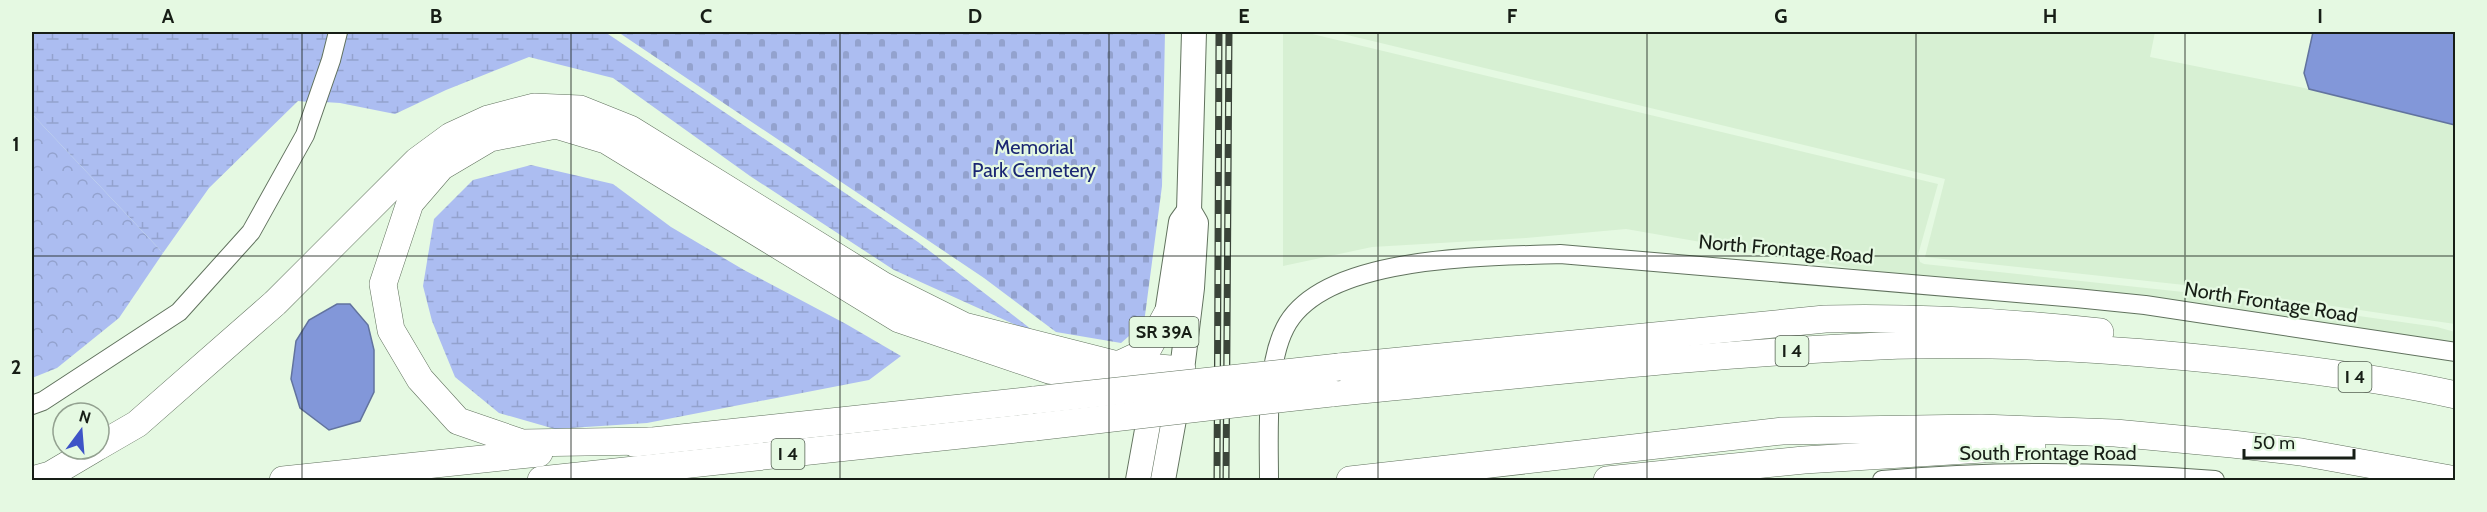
<svg xmlns="http://www.w3.org/2000/svg" width="2487" height="512" font-family="Cabin,sans-serif">
	<style>
		.built { fill: #d7f0d3 }
		.forest { fill: url(#forest-crowns) }
		.wetland { fill: url(#wetland-marsh) }
		.cemetery { fill: url(#cemetery-stones) }
		.water { fill: #8297d9; stroke: #62739e; stroke-width: 1.5 }
		.lines { fill: none; stroke-linecap: round; stroke-linejoin: round }
		.minor-casing { stroke: #61725e; stroke-width: 20 }
		.major-casing { stroke: #61725e; stroke-width: 26 }
		.highway-casing { stroke: #61725e; stroke-width: 28 }
		.minor { stroke: #fff; stroke-width: 18 }
		.major { stroke: #fff; stroke-width: 24 }
		.highway { stroke: #fff; stroke-width: 27 }
		.rail-casing { stroke: #3a4439; stroke-width: 7 }
		.rail { stroke: #e5f9e2; stroke-width: 4.5; stroke-dasharray: 14; stroke-linecap: butt }
		.highway-bridge-casing { stroke: #61725e; stroke-width: 28; stroke-linecap: butt }
		.highway-bridge { stroke: #fff; stroke-width: 27 }
		.grid { fill: none; stroke: #171e16; stroke-width: 1.5; stroke-opacity: 0.55 }
		.labels { text-anchor: middle; stroke-width: 4.5; stroke-linejoin: round; paint-order: stroke }
		.shield { fill: #e5f9e2; stroke: #556053; stroke-width: 1.5 }
		.shield-label { font-size: 18px; font-weight: bold; fill: #171e16 }
		.park-label { font-size: 20px; fill: #1b2773; stroke: #e5f9e2 }
		.street-label { font-size: 20px; fill: #171e16; stroke: #e5f9e2 }
		.neatline { fill: none; stroke: #171e16; stroke-width: 2 }
		.grid-label { font-size: 20px; text-anchor: middle; font-weight: bold; fill: #171e16 }
	</style>
	<defs>
		<pattern id="forest-crowns" width="20" height="18" patternUnits="userSpaceOnUse" patternTransform="scale(1.5)"><rect width="20" height="18" fill="#acbdf1"/><path d="M2 6a3 3 0 1 1 6 0M12 15a3 3 0 1 1 6 0" fill="none" stroke="#93a2ce"/></pattern>
		<pattern id="wetland-marsh" width="20" height="14" patternUnits="userSpaceOnUse" patternTransform="scale(1.5)"><rect width="20" height="14" fill="#acbdf1"/><path d="M1 5h8M5 5V1M11 12h8M15 12V8" fill="none" stroke="#93a2ce"/></pattern>
		<pattern id="cemetery-stones" width="16" height="16" patternUnits="userSpaceOnUse" patternTransform="scale(1.5)"><rect width="16" height="16" fill="#acbdf1"/><path d="M2 7V4a2 2 0 0 1 4 0v3zM10 15v-3a2 2 0 0 1 4 0v3z" fill="#93a2ce"/></pattern>
	</defs>
	<rect width="100%" height="100%" fill="#e5f9e2"/>
	<!-- built -->
	<g class="built">
		<path d="M1283,32H1304L1938,184L1918,255L1920,262L1924,264L2202,294L2437,327L2455,332V344L2077,289L1863,270L1626,229L1526,238L1372,247L1283,266Z"/>
		<path d="M1335,32H2155L2150,57L2309,89L2455,125V324L2203,287L1925,257L1945,179Z"/>
	</g>
	<!-- forest -->
	<path class="forest" d="M32,114L163,253L119,318L57,368L32,378Z"/>
	<!-- wetland -->
	<g class="wetland">
		<path d="M32,32H330L309,102L298,101L209,188L163,253L32,114Z"/>
		<path d="M346,32H605L918,242L1040,336L894,270L750,176L613,78L529,57L446,90L395,114L340,103L324,102Z"/>
		<path d="M531,165L613,184L671,227L744,270L846,324L901,356L869,380L647,423L555,429L499,413L455,377L432,321L423,286L434,219L473,180Z"/>
	</g>
	<!-- cemetery -->
	<path class="cemetery" d="M618,32H1165L1162,186L1144,323L1121,343L1056,332L984,278Z"/>
	<!-- water -->
	<g class="water">
		<path d="M2313,32H2455V125L2309,89L2304,73Z"/>
		<path d="M337,304H350L368,325L374,350V392L360,421L329,430L300,408L291,379L296,341L309,320Z"/>
	</g>
	<g class="lines">
		<defs>
			<g id="minor">
				<path d="M32,405L43,401L179,312L251,232L305,135L331,60L338,32"/>
				<path d="M1269,480C1269,436 1265,367 1285,328C1322,254 1488,257 1560,254L2076,298L2145,305L2456,352"/>
				<path d="M1882,480C1993,470 2104,471 2215,480"/>
			</g>
			<g id="major">
				<path d="M1164,333L1181,222L1189,211"/>
				<path d="M1138,480L1153,397"/>
				<path d="M1163,480L1180,386L1192,288L1196,223L1189,211L1194,32"/>
			</g>
			<g id="highway">
				<path d="M1123,365L1182,370"/>
				<path d="M1339,367L1825,319C1918,317 2008,322 2100,332"/>
				<path d="M1331,393C1514,376 1697,354 1880,346C1989,341 2100,348 2209,359C2291,367 2375,377 2456,395"/>
				<path d="M649,441L522,443L458,421L420,379L391,330L383,284L410,203L441,167L490,138L556,125L606,140L899,319L1049,370L1147,383"/>
				<path d="M634,443L1035,400"/>
				<path d="M99,446L137,424L275,303L417,161L451,136L488,119L534,107L580,109L630,129L882,285L964,326L1118,365L1146,352L1167,314"/>
				<path d="M32,480L50,475L94,449"/>
				<path d="M283,480L539,453"/>
				<path d="M541,480L1035,427"/>
				<path d="M1350,480L1782,431L1981,428L2115,433L2232,444L2301,452L2456,480"/>
				<path d="M1607,480L1804,460L2032,446"/>
			</g>
		</defs>
		<!-- minor casing -->
		<use href="#minor" class="minor-casing"/>
		<!-- major casing -->
		<use href="#major" class="major-casing"/>
		<!-- highway casing -->
		<use href="#highway" class="highway-casing"/>
		<!-- minor -->
		<use href="#minor" class="minor"/>
		<!-- major -->
		<use href="#major" class="major"/>
		<!-- highway -->
		<use href="#highway" class="highway"/>
		<defs>
			<g id="rail">
				<path d="M1217,480L1219,32"/>
				<path d="M1226,480L1229,32"/>
			</g>
		</defs>
		<!-- rail casing -->
		<use href="#rail" class="rail-casing"/>
		<!-- rail -->
		<use href="#rail" class="rail"/>
		<defs>
			<g id="highway-bridge">
				<path d="M1035,400L1339,367"/>
				<path d="M1035,427L1331,393"/>
			</g>
		</defs>
		<!-- highway-bridge casing -->
		<use href="#highway-bridge" class="highway-bridge-casing"/>
		<!-- highway-bridge -->
		<use href="#highway-bridge" class="highway-bridge"/>
	</g>
	<!-- grid -->
	<path class="grid" d="M302,32V480M571,32V480M840,32V480M1109,32V480M1378,32V480M1647,32V480M1916,32V480M2185,32V480M32,256H2456"/>
	<g class="labels">
		<!-- shield labels -->
		<g class="shield">
			<rect x="1129.5" y="317" width="69" height="30" rx="4.5"/>
			<rect x="1775.5" y="336" width="33" height="30" rx="4.5"/>
			<rect x="2338.5" y="362" width="33" height="30" rx="4.5"/>
			<rect x="771.5" y="439" width="33" height="30" rx="4.5"/>
		</g>
		<g class="shield-label">
			<text x="1164" y="338">SR 39A</text>
			<text x="1792" y="357">I 4</text>
			<text x="2355" y="383">I 4</text>
			<text x="788" y="460">I 4</text>
		</g>
		<!-- park labels -->
		<g class="park-label">
			<text x="1034" y="154">Memorial<tspan x="1034" dy="23">Park Cemetery</tspan></text>
		</g>
		<!-- street labels -->
		<g class="street-label">
			<text transform="translate(1786 249) rotate(5)" y="7">North Frontage Road</text>
			<text transform="translate(2271 302) rotate(9)" y="7">North Frontage Road</text>
			<text x="2048" y="460">South Frontage Road</text>
		</g>
	</g>
	<!-- border -->
	<rect width="2487" height="512" fill="none" stroke="#e5f9e2" stroke-width="66"/>
	<!-- north arrow -->
	<g transform="translate(81 431) rotate(16)"><circle r="28" fill="#e5f9e2" stroke="#93a190" stroke-width="1.5"/>
	<path d="M0-4.5L10 22L0 15L-10 22Z" fill="#3e54c7"/>
	<text y="-9" font-size="16" font-weight="bold" text-anchor="middle" fill="#171e16">N</text>
	</g>
	<!-- scale -->
	<path d="M2244 449v9h110v-9" fill="none" stroke="#171e16" stroke-width="3"/>
	<text x="2253" y="449" font-size="18" fill="#171e16" stroke="#e5f9e2" stroke-width="4.5" paint-order="stroke">50 m</text>
	<rect x="33" y="33" width="2421" height="446" class="neatline"/>
	<g class="grid-label">
		<text x="168" y="23">A</text>
		<text x="436" y="23">B</text>
		<text x="706" y="23">C</text>
		<text x="975" y="23">D</text>
		<text x="1244" y="23">E</text>
		<text x="1512" y="23">F</text>
		<text x="1781" y="23">G</text>
		<text x="2050" y="23">H</text>
		<text x="2320" y="23">I</text>
		<text x="16" y="151">1</text>
		<text x="16" y="374">2</text>
	</g>
</svg>
